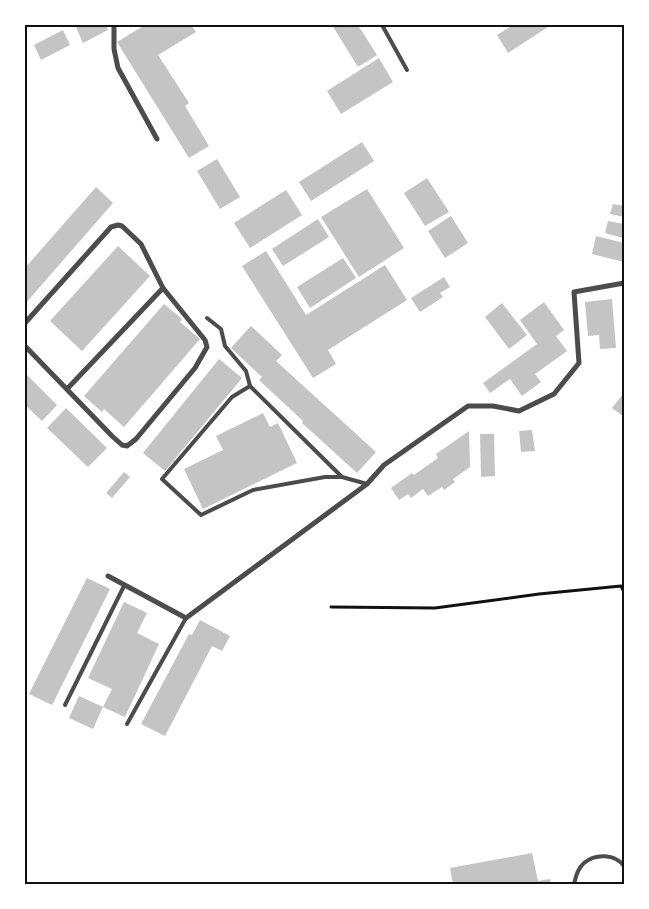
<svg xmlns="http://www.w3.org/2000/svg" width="649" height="909" font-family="'Sofia Sans Condensed',sans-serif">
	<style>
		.building { fill: #c4c4c4 }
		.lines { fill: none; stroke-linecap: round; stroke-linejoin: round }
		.path { stroke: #111; stroke-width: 3 }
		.service { stroke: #4c4c4c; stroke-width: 4 }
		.minor { stroke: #4c4c4c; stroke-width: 5 }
		.neatline { fill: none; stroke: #111; stroke-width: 2 }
	</style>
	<rect width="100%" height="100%" fill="#fff"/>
	<!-- building -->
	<g class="building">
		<path d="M75,25H106L108,30L83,43Z"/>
		<path d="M145,25H191L196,32L158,55L189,103L185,106L209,146L189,158L117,42Z"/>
		<path d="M332,25H358L377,55L358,67Z"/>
		<path d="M513,25H551L508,53L497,35Z"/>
		<path d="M63,30L70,45L41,60L34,45Z"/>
		<path d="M379,58L393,82L341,114L327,91Z"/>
		<path d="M362,142L374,161L311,201L299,182Z"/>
		<path d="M217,159L240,197L220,209L197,171Z"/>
		<path d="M427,178L449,212L425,226L404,193Z"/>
		<path d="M96,187L113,203L25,304V268Z"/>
		<path d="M367,189L404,248L359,277L321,217Z"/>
		<path d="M286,190L302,215L250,248L234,223Z"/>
		<path d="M613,204L624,206V217L610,214Z"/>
		<path d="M451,216L468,243L445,258L428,231Z"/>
		<path d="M318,219L329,237L283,266L272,249Z"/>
		<path d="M608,221L624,224L623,238L605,233Z"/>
		<path d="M596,236L624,243V262L592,254Z"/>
		<path d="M118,246L150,276L82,351L50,321Z"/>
		<path d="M266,251L306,315L385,265L407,300L328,350L336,364L313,378L242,266Z"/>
		<path d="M343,258L356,278L310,308L297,287Z"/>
		<path d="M444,277L450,287L440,293L443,297L420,312L411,298Z"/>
		<path d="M612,299L616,348L600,349L599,335L588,336L585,302Z"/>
		<path d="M544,302L564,330L556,336L567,351L535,374L541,382L522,396L510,379L490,393L483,383L537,344L520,320Z"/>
		<path d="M502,303L527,335L509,349L485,317Z"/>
		<path d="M164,304L182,319L180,322L200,339L124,427L104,409L102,412L84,396Z"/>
		<path d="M251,326L282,355L276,361L376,452L357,473L302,423L303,421L259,380L262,377L231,348Z"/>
		<path d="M219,359L242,378L165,471L143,453Z"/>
		<path d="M25,373L57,405L42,421L25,405Z"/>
		<path d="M624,393V417L612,408Z"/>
		<path d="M66,408L107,448L88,467L47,428Z"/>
		<path d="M263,413L270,427L278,423L297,463L203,509L184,469L223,450L216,436Z"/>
		<path d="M532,430L535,451L521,452L519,431Z"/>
		<path d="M469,431L470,467L453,479L455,482L444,490L442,487L428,496L423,489L411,498L408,494L399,500L391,488L412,473L414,475L438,458L436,454Z"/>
		<path d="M480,434H494L495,476L481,477Z"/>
		<path d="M124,472L130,477L112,498L106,493Z"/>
		<path d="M87,578L110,589L52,705L29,694Z"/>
		<path d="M124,602L147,613L137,633L159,644L125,717L103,707L112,689L88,678Z"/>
		<path d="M200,620L230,636L222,651L212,646L165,736L141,724L189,634L192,635Z"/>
		<path d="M79,696L103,707L93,729L69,718Z"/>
		<path d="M532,853L538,881L550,879L551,884H453L450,868Z"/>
	</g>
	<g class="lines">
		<!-- path -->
		<path class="path" d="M331,607L435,608L539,594L621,586L624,592"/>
		<!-- service -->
		<g class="service">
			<path d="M382,25L407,70"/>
			<path d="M207,318L221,329L225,346L246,371L250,386"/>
			<path d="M342,477H325L253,490L201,515L162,479L232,397L250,386L342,477L367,484"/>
			<path d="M65,705L124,586"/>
			<path d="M127,724L186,618"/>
			<path d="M574,884C576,876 578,868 584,863C596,853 615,854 624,866"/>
		</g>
		<!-- minor -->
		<g class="minor">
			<path d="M114,25V49L118,68L157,139"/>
			<path d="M25,323L111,227L118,225L122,226L141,244L163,288L67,389"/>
			<path d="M25,346L112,436L122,445L127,446L136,439L195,368L207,347L205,340L163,288"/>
			<path d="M108,576L186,618L367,484L384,465L468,406H493L519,411L554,394L579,363L574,292L624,283"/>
		</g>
	</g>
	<!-- border -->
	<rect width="649" height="909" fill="none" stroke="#ffffff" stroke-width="52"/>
	<rect x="26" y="26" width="597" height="857" class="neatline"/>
</svg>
